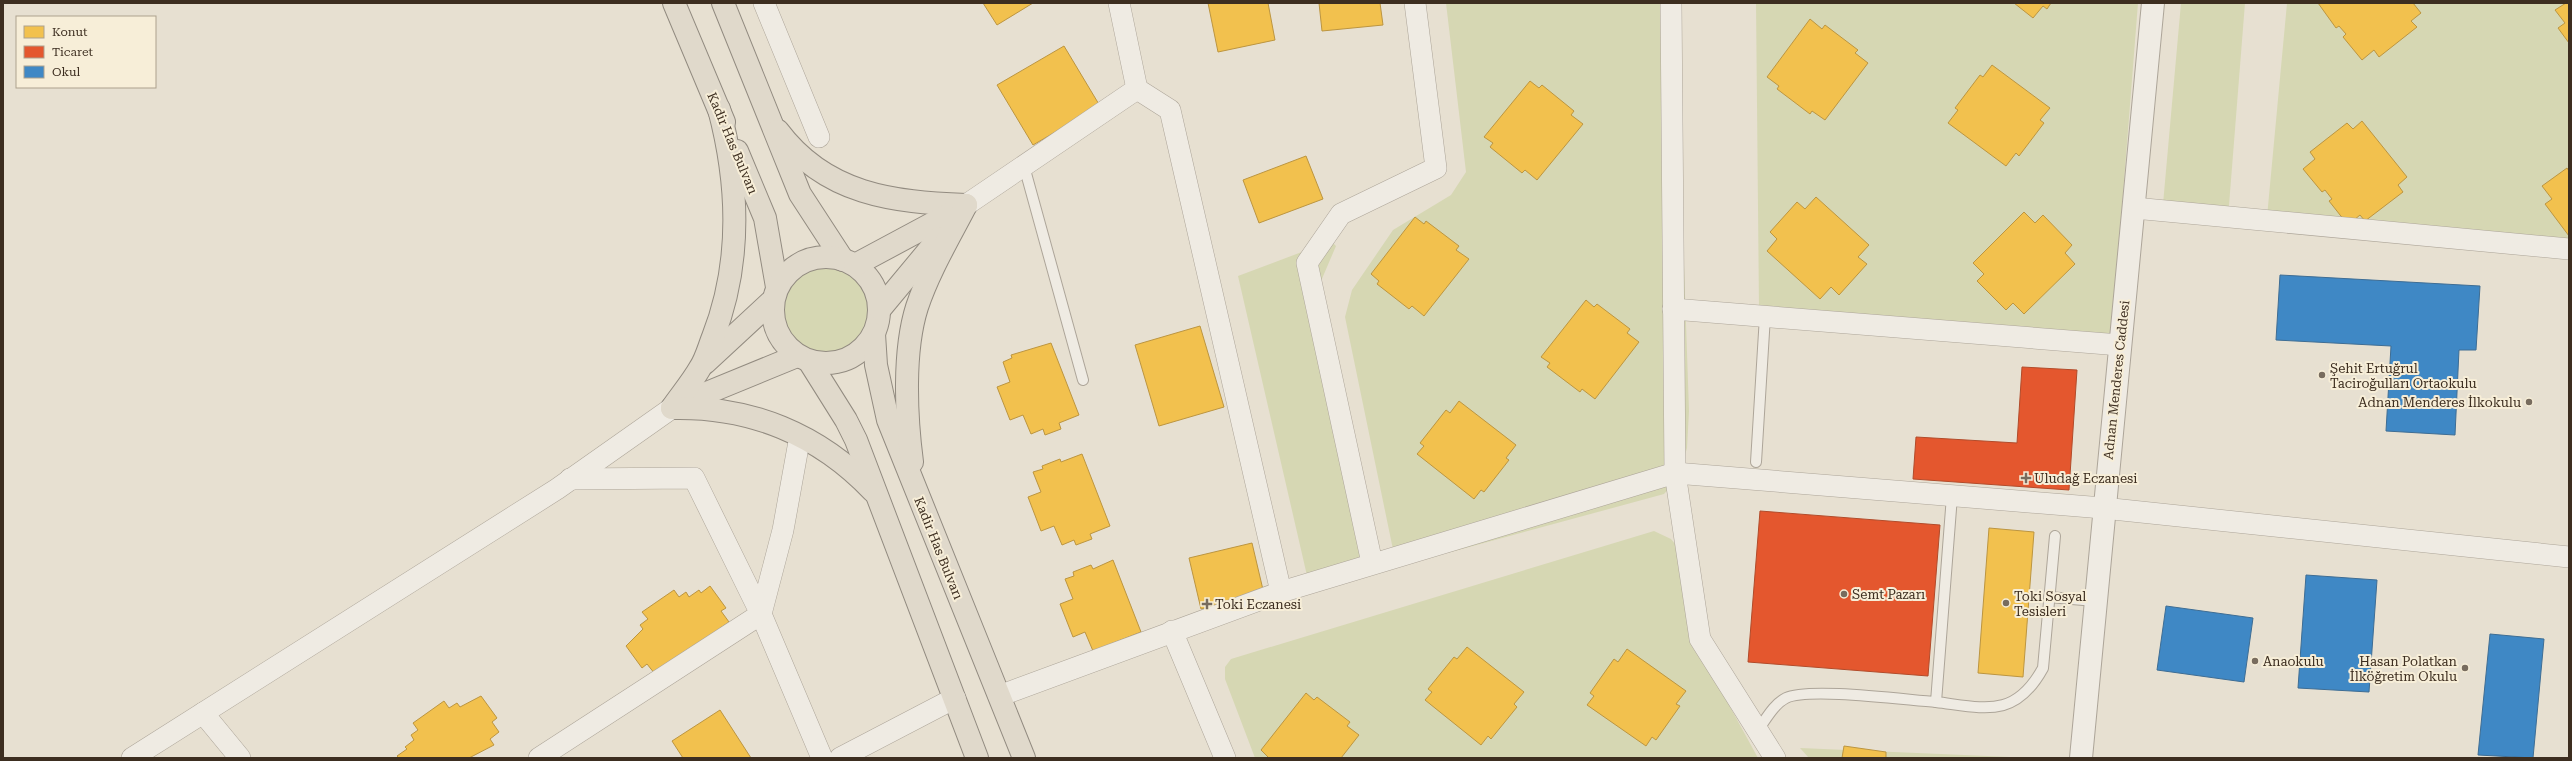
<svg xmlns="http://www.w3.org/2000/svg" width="2572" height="761" font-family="'Roboto Serif',serif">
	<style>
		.green { fill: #d6d7b3 }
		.homes { fill: #f2c14e; stroke: #bc9540 }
		.shops { fill: #e4572e; stroke: #b24b2a }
		.schools { fill: #3f88c5; stroke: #3e6d94 }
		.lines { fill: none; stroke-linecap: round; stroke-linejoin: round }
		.service-casing { stroke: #ada599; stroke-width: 12 }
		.minor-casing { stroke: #ada599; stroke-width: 22 }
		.tertiary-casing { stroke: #ada599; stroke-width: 24 }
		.trunk-casing { stroke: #928b80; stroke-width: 24 }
		.service { stroke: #efebe3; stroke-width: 10 }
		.minor { stroke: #efebe3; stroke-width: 21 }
		.tertiary { stroke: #efebe3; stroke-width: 22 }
		.trunk { stroke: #e0d9cb; stroke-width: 22 }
		.poi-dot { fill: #786c5e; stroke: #f7eed8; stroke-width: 1.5 }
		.labels { text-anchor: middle; stroke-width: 4; stroke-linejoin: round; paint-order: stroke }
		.street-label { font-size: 13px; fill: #3d2e20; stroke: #f7eed8 }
		.poi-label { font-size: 13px; fill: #3d2e20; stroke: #f7eed8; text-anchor: start }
	</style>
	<rect width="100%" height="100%" fill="#e7e0d1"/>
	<!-- green -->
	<g class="green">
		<path d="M1446,3H1675L1689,411L1687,448L1679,477L1664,494L1451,552L1396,564L1345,317L1352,290L1393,230L1451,195L1466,172Z"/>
		<path d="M1756,3H2138L2112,334L1759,310Z"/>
		<path d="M2181,3H2245L2228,218L2163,204Z"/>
		<path d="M2287,3H2569V242L2267,217Z"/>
		<path d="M1331,241L1336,246L1321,281L1364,575L1311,593L1238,276Z"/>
		<circle cx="826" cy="310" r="43"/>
		<path d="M1654,531L1671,539L1680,550L1694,641L1758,758H1255L1225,679V667L1231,659Z"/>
		<path d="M1800,748L2034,758H1809Z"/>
	</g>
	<!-- homes -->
	<g class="homes">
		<path d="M983,3H1033L997,25Z"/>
		<path d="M1208,3H1268L1275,40L1218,52Z"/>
		<path d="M1319,3H1380L1383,25L1322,31Z"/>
		<path d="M2014,3H2051L2047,9L2043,6L2033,18Z"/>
		<path d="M2318,3H2413L2421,13L2411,21L2417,27L2379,57L2374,50L2362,60L2343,37L2346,34L2339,26L2336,28Z"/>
		<path d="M2566,3H2569V43L2558,28L2565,23L2555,10Z"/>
		<path d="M1810,19L1822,29L1825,25L1858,50L1855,53L1868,63L1825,120L1812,111L1810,114L1777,89L1779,86L1767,77Z"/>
		<path d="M1064,46L1100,106L1033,145L997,85Z"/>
		<path d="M1992,65L2050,108L2040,120L2044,123L2019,156L2016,153L2006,166L1948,123L1958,110L1955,108L1980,75L1983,77Z"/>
		<path d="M1530,81L1539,88L1542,85L1574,111L1571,115L1583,124L1537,180L1525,170L1522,173L1490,147L1493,143L1484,137Z"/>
		<path d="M2362,121L2407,177L2398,185L2403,192L2365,221L2360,215L2348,225L2329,201L2332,199L2325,190L2322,192L2303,169L2315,159L2310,152L2347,123L2353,129Z"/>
		<path d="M1306,156L1323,199L1259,223L1243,180Z"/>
		<path d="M2567,168L2569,171V236L2545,204L2552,199L2542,186Z"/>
		<path d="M1816,197L1869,245L1858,257L1867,264L1839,295L1831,287L1820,299L1767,251L1777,239L1770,232L1797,202L1805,209Z"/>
		<path d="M2024,212L2035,223L2043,215L2072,245L2065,253L2075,264L2024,314L2013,303L2006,310L1977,281L1984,274L1973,263Z"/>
		<path d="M1415,217L1424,224L1426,221L1459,246L1456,250L1469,259L1424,316L1412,306L1409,309L1377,284L1379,281L1371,274Z"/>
		<path d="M1586,300L1594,307L1597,304L1630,329L1627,333L1639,342L1595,399L1582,389L1580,392L1547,367L1550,363L1541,357Z"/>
		<path d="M1200,326L1224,407L1159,426L1135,345Z"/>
		<path d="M1051,343L1079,415L1059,423L1061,429L1045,435L1043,429L1031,434L1023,415L1010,420L997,387L1010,382L1003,362L1012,358L1011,355Z"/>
		<path d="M1459,401L1516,445L1506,458L1509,460L1484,492L1481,490L1474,499L1417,454L1424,446L1420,443L1446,410L1450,413Z"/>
		<path d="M1082,454L1110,526L1090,534L1092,539L1076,545L1074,540L1062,545L1054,526L1041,531L1028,497L1041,492L1033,472L1043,469L1042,466L1060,459L1061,462Z"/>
		<path d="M1989,528L2034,532L2023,677L1978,673Z"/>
		<path d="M1252,543L1264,594L1201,609L1189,558Z"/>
		<path d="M1113,560L1141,632L1093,651L1085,632L1073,637L1060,604L1073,599L1065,579L1074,576L1073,572L1091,565L1093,569Z"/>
		<path d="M710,586L726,608L721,611L729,622L719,629L723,634L655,674L647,664L642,668L626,646L643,629L640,625L648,619L642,612L674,590L679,597L686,592L689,597L699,590L701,593Z"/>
		<path d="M1467,647L1524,692L1514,704L1517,707L1491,739L1488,736L1481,745L1425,700L1432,692L1428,689L1454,657L1457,659Z"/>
		<path d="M1627,649L1686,691L1676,704L1680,706L1656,740L1652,737L1646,746L1587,705L1594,696L1590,693L1614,659L1618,662Z"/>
		<path d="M1306,693L1314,700L1317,697L1350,722L1347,726L1359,735L1341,758H1269L1261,750Z"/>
		<path d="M481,696L497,718L492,722L499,732L490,739L494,745L469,758H399L397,756L407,749L405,747L414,740L411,735L418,730L413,723L444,701L449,708L457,703L460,707Z"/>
		<path d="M720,710L751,758H683L672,741Z"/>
		<path d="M1844,746L1886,752V758H1842Z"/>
	</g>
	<!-- shops -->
	<g class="shops">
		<path d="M2022,367L2077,370L2069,490L1913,479L1916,437L2017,443Z"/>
		<path d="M1760,511L1940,525L1928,676L1748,662Z"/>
	</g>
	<!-- schools -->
	<g class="schools">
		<path d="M2280,275L2480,286L2476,350H2459L2455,435L2386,431L2391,346L2276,340Z"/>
		<path d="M2306,575L2377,580L2369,692L2298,688Z"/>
		<path d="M2166,606L2253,618L2244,682L2157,670Z"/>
		<path d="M2490,634L2544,639L2533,758L2478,755Z"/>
	</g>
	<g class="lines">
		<defs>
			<g id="service">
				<path d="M1024,166L1083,380"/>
				<path d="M1756,462L1765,316"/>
				<path d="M2049,597L2095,601"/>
				<path d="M1936,702C1985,708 2015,719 2043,668L2055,536"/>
				<path d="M1758,730C1766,719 1774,704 1786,698C1809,687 1906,700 1936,702L1952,496"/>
			</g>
			<g id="minor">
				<path d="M764,3L819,137"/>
				<path d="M1671,3L1675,473L1700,639L1775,758"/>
				<path d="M1137,89L1170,110L1281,592"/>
				<path d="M966,205L1137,89L1119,3"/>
				<path d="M2134,208L2569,249"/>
				<path d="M1673,309L2120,345"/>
				<path d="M800,436L783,530L761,614L822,758"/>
				<path d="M1372,563L1307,263L1341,214L1436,168L1415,3"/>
				<path d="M1172,631L1225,758"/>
				<path d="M999,696L1281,592L1675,473L2103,508L2569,557"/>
				<path d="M203,713L240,758"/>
				<path d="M132,758L557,489L672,408"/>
				<path d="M539,758L761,614L694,478L570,479"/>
				<path d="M840,758L955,698"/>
			</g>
			<path id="tertiary" d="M2081,758L2153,3"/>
			<g id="trunk">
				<path d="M674,3L724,122"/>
				<path d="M723,3L800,194L843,260"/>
				<path d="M778,131C826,195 893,202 966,205"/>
				<path d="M737,151L765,218L777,287"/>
				<circle cx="826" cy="310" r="53"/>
				<path d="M855,265L965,206"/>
				<path d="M880,309L939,238"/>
				<path d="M874,334L876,365L888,420L1024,758"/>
				<path d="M809,361L846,420L856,440L977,758"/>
				<path d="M705,363L773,300"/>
				<path d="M680,404L797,356"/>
				<path d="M672,408C681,395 692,382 700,368C706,359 709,347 713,337C742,263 739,185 719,109"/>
				<path d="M672,408C750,406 819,434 873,491"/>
				<path d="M912,462C906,416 903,351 917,307C929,271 949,238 966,205"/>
			</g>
		</defs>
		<!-- service casing -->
		<use href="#service" class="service-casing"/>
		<!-- minor casing -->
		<use href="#minor" class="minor-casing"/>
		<!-- tertiary casing -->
		<use href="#tertiary" class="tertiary-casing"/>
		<!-- trunk casing -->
		<use href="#trunk" class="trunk-casing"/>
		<!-- service -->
		<use href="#service" class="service"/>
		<!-- minor -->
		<use href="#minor" class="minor"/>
		<!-- tertiary -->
		<use href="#tertiary" class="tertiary"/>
		<!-- trunk -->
		<use href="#trunk" class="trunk"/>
	</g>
	<!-- markers -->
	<g class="poi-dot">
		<circle cx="2322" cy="375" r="4"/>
		<circle cx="2529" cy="402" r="4"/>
		<path d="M2024 472h4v4h4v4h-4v4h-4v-4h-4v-4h4z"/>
		<circle cx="1844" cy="594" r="4"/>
		<circle cx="2006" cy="603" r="4"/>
		<path d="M1205 598h4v4h4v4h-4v4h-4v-4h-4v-4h4z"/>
		<circle cx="2255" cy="661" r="4"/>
		<circle cx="2465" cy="668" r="4"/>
	</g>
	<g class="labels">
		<!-- street labels -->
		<g class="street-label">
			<text transform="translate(733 143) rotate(67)" y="5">Kadir Has Bulvarı</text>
			<text transform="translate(2116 380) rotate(-84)" y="5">Adnan Menderes Caddesi</text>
			<text transform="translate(939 548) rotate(68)" y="5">Kadir Has Bulvarı</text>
		</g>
		<!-- poi labels -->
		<g class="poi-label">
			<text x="2330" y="373">Şehit Ertuğrul<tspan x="2330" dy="15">Taciroğulları Ortaokulu</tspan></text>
			<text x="2521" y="407" text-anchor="end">Adnan Menderes İlkokulu</text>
			<text x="2034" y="483">Uludağ Eczanesi</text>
			<text x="1852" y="599">Semt Pazarı</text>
			<text x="2014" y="601">Toki Sosyal<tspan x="2014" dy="15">Tesisleri</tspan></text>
			<text x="1215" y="609">Toki Eczanesi</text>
			<text x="2263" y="666">Anaokulu</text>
			<text x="2457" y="666" text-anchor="end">Hasan Polatkan<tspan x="2457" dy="15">İlköğretim Okulu</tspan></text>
		</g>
	</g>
	<!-- border -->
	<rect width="2572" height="761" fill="none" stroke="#3d2e20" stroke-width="8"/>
	<!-- legend -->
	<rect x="16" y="16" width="140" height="72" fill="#f7eed8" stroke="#ada18e"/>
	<rect x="24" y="26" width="20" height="12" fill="#f2c14e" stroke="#ada18e"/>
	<text x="52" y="36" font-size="12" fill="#3d2e20">Konut</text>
	<rect x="24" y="46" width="20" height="12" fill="#e4572e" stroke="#ada18e"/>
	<text x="52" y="56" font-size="12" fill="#3d2e20">Ticaret</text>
	<rect x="24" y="66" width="20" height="12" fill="#3f88c5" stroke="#ada18e"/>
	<text x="52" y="76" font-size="12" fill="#3d2e20">Okul</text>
</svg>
